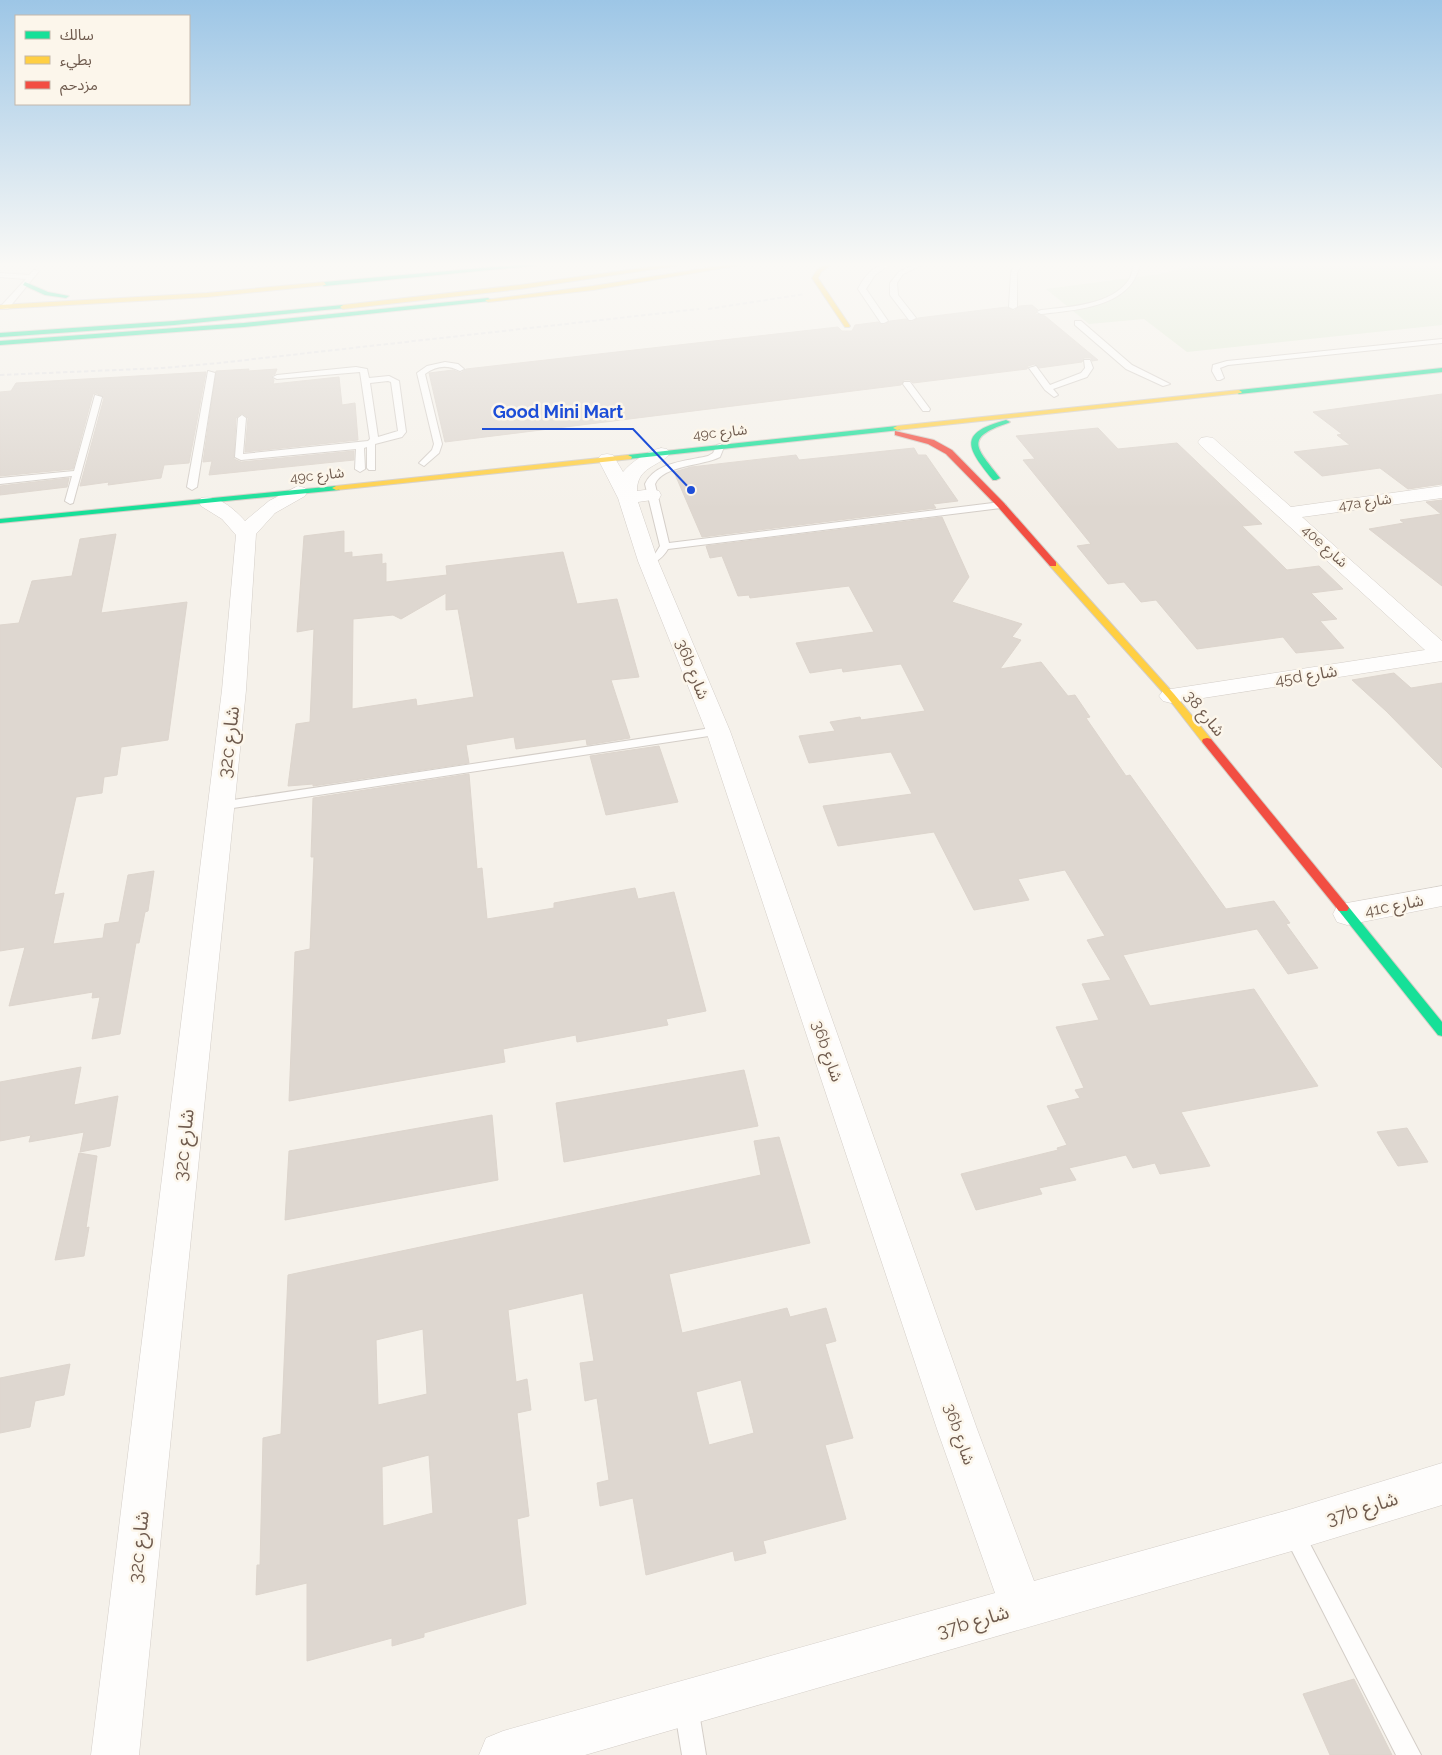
<svg xmlns="http://www.w3.org/2000/svg" width="1442" height="1755" font-family="Raleway,'Noto Sans Arabic',sans-serif">
	<style>
		.green { fill: #e1ead6 }
		.building { fill: #ded7d0; stroke: #ddd5cd; fill-rule: evenodd }
		.lines { fill: none; stroke-linecap: round; stroke-linejoin: round }
		.lane-casing { stroke: #d4cec8; stroke-width: 2 }
		.street-casing { stroke: #d4cec8; stroke-width: 1 }
		.fast-casing { stroke: #d4cec6; stroke-width: 2 }
		.slow-casing { stroke: #d4cec6; stroke-width: 2 }
		.jam-casing { stroke: #d4cec6; stroke-width: 2 }
		.lane { fill: #fefdfc; fill-rule: evenodd }
		.street { fill: #fefdfc; fill-rule: evenodd }
		.fast { fill: #16e098; fill-rule: evenodd }
		.slow { fill: #ffcf43; fill-rule: evenodd }
		.jam { fill: #f24e42; fill-rule: evenodd }
		.rail { stroke: #e4e2e3; stroke-width: 2; stroke-dasharray: 4.5 2.5; stroke-linecap: butt }
		.labels { text-anchor: middle; stroke-width: 5; stroke-linejoin: round; paint-order: stroke }
		.far-street-label { font-size: 14px; fill: #6f5b4e; stroke: #fcf6eb }
		.street-label { font-size: 16px; fill: #6f5b4e; stroke: #fcf6eb }
		.near-street-label { font-size: 19px; fill: #6f5b4e; stroke: #fcf6eb }
		.leader { fill: none; stroke: #1d4ed8; stroke-width: 2 }
		.callout-dot { fill: #1d4ed8; stroke: #fcf6eb; stroke-width: 2 }
		.callout-label { font-size: 18px; text-anchor: middle; font-weight: bold; fill: #1d4ed8; stroke: #fcf6eb; stroke-width: 5; stroke-linejoin: round; paint-order: stroke }
	</style>
	<rect width="100%" height="100%" fill="#f5f1ea"/>
	<!-- green -->
	<path class="green" d="M1204,263H1442V325L1187,352L1144,319L1089,324L1046,289L1160,274Z"/>
	<!-- building -->
	<g class="building">
		<path d="M1032,305L1038,310L1035,311L1036,314L1045,316L1098,360L1092,361L1091,358H1084L1082,362L1039,368L1035,364L1028,366L1027,369L913,383L910,380H904L901,385L445,442L429,373L453,370L461,373L466,369L838,327L842,331H852L855,325L878,322L884,325L890,321L906,319L912,322L918,318L1007,307L1014,311L1019,306Z"/>
		<path d="M249,369L248,371L277,369L275,374L271,376L274,380L273,384L339,377L342,405L355,403L358,440L245,452L248,418L242,413L236,418L234,459L241,462L354,451V460L209,475L212,461L203,462L216,371Z"/>
		<path d="M206,372L189,463L164,465L161,478L108,485L109,482L80,486L104,398L96,393L93,394L73,469L0,476V392L11,391L16,383Z"/>
		<path d="M1442,394V484L1408,489L1380,468L1322,476L1294,452L1350,445L1337,435L1342,434L1313,412Z"/>
		<path d="M1098,428L1118,449L1177,443L1262,524L1242,526L1287,570L1319,566L1343,589L1311,593L1337,619L1320,621L1344,648L1296,653L1283,637L1197,649L1156,600L1141,602L1124,582L1108,584L1077,546L1091,544L1023,460L1035,459L1016,436Z"/>
		<path d="M914,448L918,455H926L958,501L933,504L936,508L702,537L674,472L691,467L796,455L799,460Z"/>
		<path d="M69,478L67,487L0,495V486Z"/>
		<path d="M1442,500V586L1369,529L1404,523L1400,520L1441,514L1426,502Z"/>
		<path d="M942,517L969,577L952,602L1022,624L1012,637L1021,640L1000,669L1041,662L1068,696L1075,695L1090,717L1086,718L1126,776L1130,775L1226,909L1274,901L1290,923L1286,924L1318,968L1288,974L1257,929L1123,955L1150,1006L1254,989L1318,1086L1181,1112L1210,1166L1160,1174L1155,1163L1133,1168L1126,1155L1069,1168L1076,1180L1039,1188L1042,1194L976,1210L961,1174L1058,1150L1057,1148L1067,1145L1047,1106L1080,1098L1075,1090L1084,1088L1056,1027L1099,1020L1082,984L1111,980L1087,940L1105,936L1065,870L1018,879L1029,900L974,910L934,832L838,846L823,806L912,794L891,752L809,763L799,736L835,731L830,722L860,717L861,720L925,711L901,664L843,672L842,668L810,673L796,643L874,632L849,586L750,598L749,595L738,596L722,556L710,558L706,546Z"/>
		<path d="M344,531V553L352,552V557L382,554V564L386,563V582L447,575L446,566L563,552L577,604L617,599L639,677L611,680L630,738L587,745L586,739L516,749L514,737L466,745L469,763L313,786V784L288,786L296,724L310,722L314,629L297,632L304,536ZM446,593V610L458,609L474,697L417,706L416,699L352,709L353,619L393,615L401,619Z"/>
		<path d="M116,534L101,613L187,602L168,740L121,747L117,775L104,777L102,793L76,797L54,895L64,893L53,944L103,938L105,924L119,922L128,875L154,871L148,911L145,912L139,943H136L120,1034L92,1039L100,997L92,998L93,992L9,1006L25,947L0,951V625L19,623L32,581L72,576L80,539Z"/>
		<path d="M1394,673L1411,688L1442,683V768L1386,711L1352,680Z"/>
		<path d="M659,746L678,802L606,815L590,756Z"/>
		<path d="M469,774L477,869L482,868L487,919L554,908V903L635,888L638,899L674,892L706,1011L666,1019L668,1025L577,1042L576,1035L503,1049L505,1062L289,1101L295,952L310,949L314,857H311L313,798Z"/>
		<path d="M81,1067L74,1105L118,1096L110,1146L80,1152L84,1132L29,1142L31,1135L0,1141V1082Z"/>
		<path d="M744,1070L758,1126L564,1162L556,1103Z"/>
		<path d="M492,1115L498,1180L285,1220L289,1151Z"/>
		<path d="M1407,1128L1428,1162L1398,1166L1377,1132Z"/>
		<path d="M779,1137L810,1243L669,1274L682,1333L787,1308L790,1317L826,1308L836,1341L825,1344L853,1438L825,1445L846,1519L763,1541L766,1553L735,1561L733,1551L646,1575L633,1498L600,1506L597,1483L609,1480L597,1398L585,1401L580,1363L594,1361L583,1293L508,1310L516,1382L527,1379L531,1410L517,1413L529,1516L517,1519L526,1604L424,1633V1637L392,1646V1638L307,1661V1583L256,1595L257,1565H260L263,1438L281,1434L288,1275L761,1175L754,1141ZM423,1329L427,1394L378,1405L376,1340ZM741,1380L754,1433L709,1445L696,1392ZM429,1455L433,1513L383,1526L382,1467Z"/>
		<path d="M79,1153L97,1156L86,1228L89,1227L84,1256L55,1260Z"/>
		<path d="M70,1364L64,1395L35,1401L30,1427L0,1433V1378Z"/>
		<path d="M1354,1679L1392,1755H1330L1303,1694Z"/>
	</g>
	<g class="lines">
		<defs>
			<g id="lane">
				<path d="M892,263L875,275L866,289L888,321L884,323H881L858,289C865,275 876,263 892,263Z"/>
				<path d="M917,263H926L903,274L897,283L898,295L916,318L912,320H909L890,295V283L899,272Z"/>
				<path d="M1015,263H1022L1017,273V307L1013,309L1009,307L1011,273Z"/>
				<path d="M1134,263H1140C1133,307 1077,310 1041,314L1037,312L1041,310C1069,307 1114,305 1130,278C1132,274 1133,268 1134,263Z"/>
				<path d="M34,270L39,271L8,309H2V305L26,279L0,277V273L29,275Z"/>
				<path d="M1075,321H1081L1132,365L1170,384L1163,386L1126,369L1075,325Z"/>
				<path d="M1442,339V343L1228,365L1220,368L1224,378L1220,380H1217L1212,371L1213,365L1227,361Z"/>
				<path d="M1084,360H1090L1093,368L1087,377L1053,389L1058,395L1054,397L1045,390L1029,368L1036,366L1050,385L1081,373L1085,368Z"/>
				<path d="M445,362L458,364L464,369L460,371C448,365 437,365 425,374L442,444L439,453L424,466L419,463L432,450L434,444L417,373L427,366Z"/>
				<path d="M356,367L367,369L369,378L389,376L399,381L406,432L402,437L375,444V470H369L367,468V447L364,448L365,469L360,472L355,469L356,449L241,460L235,457L238,418L242,415L246,418L243,454L368,441L370,439L360,372L277,379L273,377L277,375ZM388,381L391,382L398,431L378,437L370,383Z"/>
				<path d="M208,371L215,373L197,487L192,490L187,487Z"/>
				<path d="M904,382H910L930,409L929,411H923L903,384Z"/>
				<path d="M95,395L102,397L73,503L70,504L65,501L72,476L0,484V478L74,471Z"/>
				<path d="M720,444L724,447L720,457C703,466 663,465 655,484L669,543L1001,502L1006,505L1001,508L668,549C663,557 656,565 644,563V559L655,554L660,546L645,484C655,462 687,461 708,456L713,453L717,445Z"/>
				<path d="M718,727L724,731L722,734L220,810L215,809L214,806L215,803L220,802Z"/>
				<path d="M1293,1521L1300,1525L1421,1755H1396L1286,1539L1282,1532L1286,1525Z"/>
				<path d="M686,1694L694,1698L698,1706L706,1755H682L674,1706L678,1698Z"/>
			</g>
			<g id="street">
				<path d="M1207,437L1213,438L1291,507L1442,486V498L1302,517L1442,641V661L1171,703L1163,701L1159,696L1163,691L1171,689L1425,650L1201,446L1198,442L1201,438Z"/>
				<path d="M661,448L667,449L670,453L667,457C652,468 637,470 637,491L652,489L659,491L661,495L659,499L638,502L658,561L730,731L977,1429L1034,1581L1292,1509L1442,1463V1505L1292,1551L585,1755H479L486,1738L503,1731L995,1593L937,1429L706,731L638,561L618,498L598,459L601,455L607,454L613,455L623,472C631,462 648,451 661,448Z"/>
				<path d="M298,486L305,488L307,492L305,496L275,513L256,534L246,690L139,1755H91L222,690L236,535L222,519L201,506L199,502L201,498C218,494 235,510 245,521L269,501Z"/>
				<path d="M1442,886V906L1347,925L1337,922L1333,914L1337,906L1347,903Z"/>
			</g>
			<g id="fast">
				<path d="M538,263H562L324,286L321,284L324,282Z"/>
				<path d="M25,282L48,292L69,296L66,298L45,295L23,285Z"/>
				<path d="M488,298L491,300L490,301L244,327L0,345V341L244,323Z"/>
				<path d="M343,305L346,307L345,308L174,325L0,337V333L174,321Z"/>
				<path d="M1442,368V372L1239,394L1236,392L1239,390Z"/>
				<path d="M1006,420L1010,422L1008,423C963,438 977,448 1000,478L996,480H993C966,447 958,433 1006,420Z"/>
				<path d="M897,426H900V430L628,459L624,457L628,455Z"/>
				<path d="M336,486L340,488L339,490L0,523V519Z"/>
				<path d="M1343,904L1347,905L1442,1022V1036L1438,1035L1339,911L1337,908L1339,905Z"/>
			</g>
			<g id="slow">
				<path d="M678,263H695L520,289L343,309L340,307L343,305L520,285Z"/>
				<path d="M738,263H753L593,290L488,302L485,300L593,286Z"/>
				<path d="M827,263H834L821,272L818,278L850,326L849,327H845L812,278L817,270Z"/>
				<path d="M324,282L326,285L207,297L0,309V305L207,293Z"/>
				<path d="M1239,390L1242,392L1241,393L897,430L893,428L897,426Z"/>
				<path d="M628,455L632,457L631,459L336,490L332,488L336,486Z"/>
				<path d="M1053,561L1056,562L1174,694L1211,739L1212,741L1211,743H1203L1168,698L1050,566L1049,564Z"/>
			</g>
			<g id="jam">
				<path d="M895,431L934,440L952,450L1004,503L1056,562V566H1050L998,507L946,454L928,444L895,435Z"/>
				<path d="M1207,738L1211,739L1347,905L1349,908L1347,911H1339L1203,743L1202,741L1203,739Z"/>
			</g>
		</defs>
		<!-- lane casing -->
		<use href="#lane" class="lane-casing"/>
		<!-- street casing -->
		<use href="#street" class="street-casing"/>
		<!-- fast casing -->
		<use href="#fast" class="fast-casing"/>
		<!-- slow casing -->
		<use href="#slow" class="slow-casing"/>
		<!-- jam casing -->
		<use href="#jam" class="jam-casing"/>
		<!-- lane -->
		<use href="#lane" class="lane"/>
		<!-- street -->
		<use href="#street" class="street"/>
		<!-- fast -->
		<use href="#fast" class="fast"/>
		<!-- slow -->
		<use href="#slow" class="slow"/>
		<!-- jam -->
		<use href="#jam" class="jam"/>
		<!-- rail -->
		<g class="rail">
			<path d="M708,309L805,294"/>
			<path d="M0,375L163,368L219,363L699,309"/>
		</g>
	</g>
	<!-- sky -->
	<linearGradient id="sky" x2="0" y2="1"><stop stop-color="#9dc6e6"/><stop offset="0.52" stop-color="#faf9f6"/><stop offset="1" stop-color="#faf9f6" stop-opacity="0"/></linearGradient>
	<rect width="1442" height="509" fill="url(#sky)"/>
	<g class="labels">
		<!-- far-street labels -->
		<g class="far-street-label">
			<text transform="translate(720 432) rotate(-6)" y="5">49c شارع</text>
			<text transform="translate(317 475) rotate(-6)" y="5">49c شارع</text>
			<text transform="translate(1365 502) rotate(-8)" y="5">47a شارع</text>
			<text transform="translate(1325 546) rotate(42)" y="5">40e شارع</text>
		</g>
		<!-- street labels -->
		<g class="street-label">
			<text transform="translate(693 669) rotate(68)" y="6">36b شارع</text>
			<text transform="translate(1306 675) rotate(-9)" y="6">45d شارع</text>
			<text transform="translate(1205 713) rotate(51)" y="6">شارع 38</text>
			<text transform="translate(1394 905) rotate(-11)" y="6">41c شارع</text>
			<text transform="translate(828 1051) rotate(71)" y="6">36b شارع</text>
			<text transform="translate(960 1434) rotate(71)" y="6">36b شارع</text>
		</g>
		<!-- near-street labels -->
		<g class="near-street-label">
			<text transform="translate(228 742) rotate(-83)" y="7">32c شارع</text>
			<text transform="translate(183 1145) rotate(-84)" y="7">32c شارع</text>
			<text transform="translate(1362 1508) rotate(-17)" y="7">37b شارع</text>
			<text transform="translate(138 1547) rotate(-84)" y="7">32c شارع</text>
			<text transform="translate(973 1621) rotate(-16)" y="7">37b شارع</text>
		</g>
	</g>
	<!-- callouts -->
	<path class="leader" d="M691 490L633 429H482"/>
	<circle class="callout-dot" cx="691" cy="490" r="5"/>
	<g class="callout-label">
		<text x="558" y="418">Good Mini Mart</text>
	</g>
	<!-- legend -->
	<rect x="15" y="15" width="175" height="90" fill="#fcf6eb" stroke="#c4b8ac"/>
	<rect x="25" y="31" width="25" height="8" fill="#16e098" stroke="#c4b8ac"/>
	<text x="60" y="40" font-size="15" fill="#6f5b4e">سالك</text>
	<rect x="25" y="56" width="25" height="8" fill="#ffcf43" stroke="#c4b8ac"/>
	<text x="60" y="65" font-size="15" fill="#6f5b4e">بطيء</text>
	<rect x="25" y="81" width="25" height="8" fill="#f24e42" stroke="#c4b8ac"/>
	<text x="60" y="90" font-size="15" fill="#6f5b4e">مزدحم</text>
</svg>
